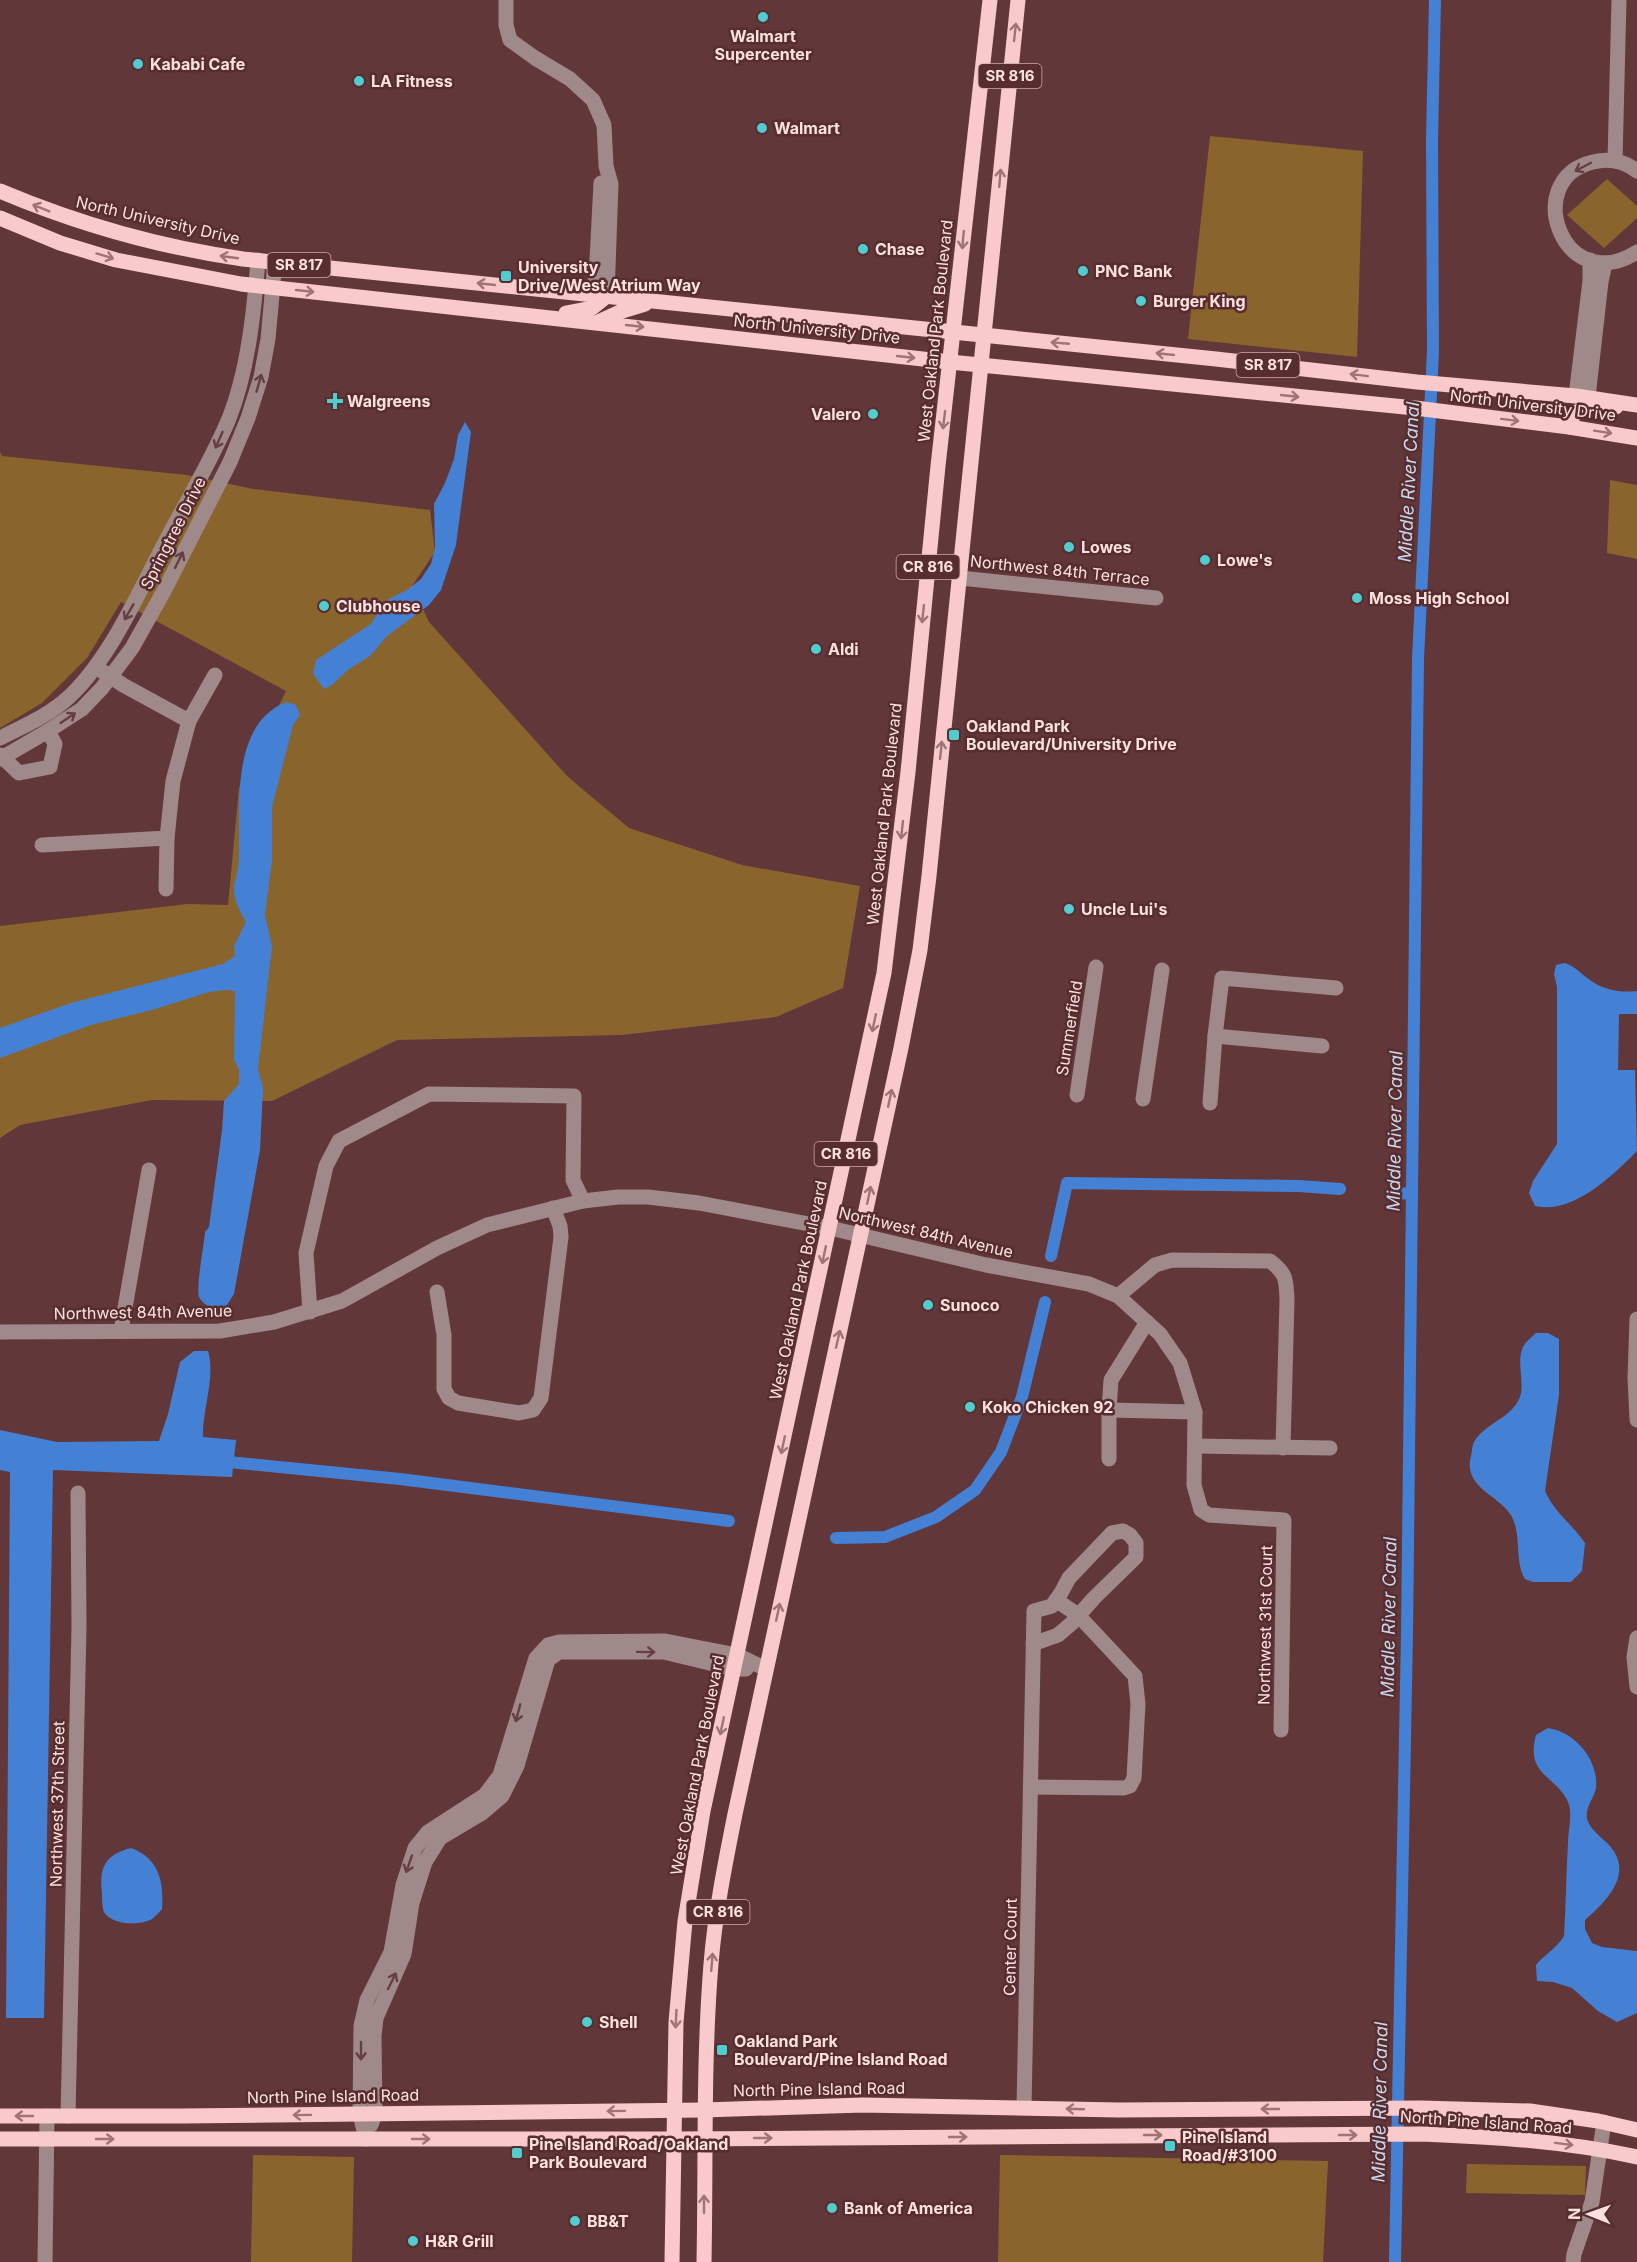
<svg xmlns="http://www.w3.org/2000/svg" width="1637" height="2262" font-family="Inter,sans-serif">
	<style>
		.green { fill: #89652d }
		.water { fill: #4481d4 }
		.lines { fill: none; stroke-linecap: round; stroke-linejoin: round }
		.canal { stroke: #4481d4; stroke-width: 12 }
		.minor { stroke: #a08989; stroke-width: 15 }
		.major { stroke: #f8cacb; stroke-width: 15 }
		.oneway { stroke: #9f7475 }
		.oneway2 { stroke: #663f41 }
		.poi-dot { fill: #52cdcf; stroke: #572d2f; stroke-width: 2 }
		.labels { text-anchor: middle; stroke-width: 5; stroke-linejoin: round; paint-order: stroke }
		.shield { fill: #572d2f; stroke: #cbabac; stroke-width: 1.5 }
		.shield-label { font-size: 15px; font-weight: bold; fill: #fde1e1 }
		.poi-label { font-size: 16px; font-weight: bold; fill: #fde1e1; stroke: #572d2f; text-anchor: start }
		.street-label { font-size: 16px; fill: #fde1e1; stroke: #572d2f }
		.water-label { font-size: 18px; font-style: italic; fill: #c8d7ed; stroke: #572d2f }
	</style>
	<rect width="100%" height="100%" fill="#62373a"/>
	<!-- green -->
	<g class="green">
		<path d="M1210,136L1363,151L1357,357L1188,339Z"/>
		<path d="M1607,179L1637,206V218L1604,248L1567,215Z"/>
		<path d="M0,452L2,456L187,475L253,489L430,510L435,552L412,586L429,622L568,777L629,828L742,865L860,886L843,988L776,1017L622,1035L397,1040L272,1101L152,1100L20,1125L0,1138V926L187,904L228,905L239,788L286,691L121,602L87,658L42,703L0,728Z"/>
		<path d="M1610,480L1637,485V559L1607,553Z"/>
		<path d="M253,2155L354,2157L352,2262H251Z"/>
		<path d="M1000,2155L1328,2161L1323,2262H998Z"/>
		<path d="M1467,2164L1586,2166L1585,2195L1466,2193Z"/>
	</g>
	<!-- water -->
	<g class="water">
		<path d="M465,422L471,432L456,545L441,590L429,605L387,636L370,656L349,669L332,685L324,689L313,674L316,660L371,624L381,608L389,599L407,590L421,579L431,564L435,548L434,504L445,483L454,459L458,435Z"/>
		<path d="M286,702L296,705L300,715L293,725L272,807V860L265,915L272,946L258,1069L263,1088L260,1150L234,1294L225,1308L214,1310C208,1306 202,1303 199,1297C196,1285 204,1246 205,1232L209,1227L222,1130L224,1101L239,1084V1069L234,1060L235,991L227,990L209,992L152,1010L91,1025L0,1058V1028L71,1003L223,964L235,956L234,946L246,922C224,884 239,889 239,852C240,805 231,724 286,702Z"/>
		<path d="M1565,963C1576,967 1581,974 1590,980C1603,990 1621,993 1637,991V1014H1619L1618,1070H1635L1637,1151C1613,1175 1573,1215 1535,1206L1529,1193L1533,1181L1557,1144V987L1554,974L1556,965Z"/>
		<path d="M1536,1333H1548L1559,1339V1395L1545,1491C1554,1512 1572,1524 1585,1543L1582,1571L1571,1582H1533L1525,1579C1514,1560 1522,1537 1512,1517C1502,1496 1462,1488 1471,1456C1472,1452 1472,1446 1474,1442C1485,1423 1512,1418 1520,1397C1525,1382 1516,1362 1523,1347C1525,1342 1532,1337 1536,1333Z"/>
		<path d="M194,1351H208C216,1377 202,1409 203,1437L236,1440L232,1477L53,1470L44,2018H6L10,1472L0,1470V1430L57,1442L159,1441L168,1414L180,1362Z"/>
		<path d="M1548,1728C1575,1732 1599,1760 1596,1788C1594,1799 1585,1806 1587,1819C1589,1828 1601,1837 1608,1844C1635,1872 1608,1900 1585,1920V1929L1592,1943L1602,1947L1637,1951V2013L1617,2022L1598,2011L1572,1988L1553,1982L1537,1981L1536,1965C1545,1954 1557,1948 1564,1936C1566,1905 1566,1874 1568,1843C1568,1831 1573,1813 1568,1802C1556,1775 1525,1776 1536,1735Z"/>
		<path d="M131,1848C159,1858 164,1882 162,1909C159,1912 156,1916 152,1919C140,1926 111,1925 104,1912C102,1907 102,1898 102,1893C99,1867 105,1855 131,1848Z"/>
	</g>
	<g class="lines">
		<!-- canal -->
		<g class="canal">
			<path d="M1393,1194L1412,1193"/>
			<path d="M1051,1256L1067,1183L1299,1186L1340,1189"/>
			<path d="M219,1461L400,1479L729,1521"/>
			<path d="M836,1538L885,1537L936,1517L975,1490L1001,1452L1022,1397L1045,1302"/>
			<path d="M1395,2262L1407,1633L1418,659L1433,351L1432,140L1435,0"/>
		</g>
		<!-- minor -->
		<g class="minor">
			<path d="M506,0V25L510,40L535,58L570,79L593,100L604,125L606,166L611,184L607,296"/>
			<path d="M1615,161L1619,0"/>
			<path d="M1637,171C1624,161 1609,158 1593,162C1520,179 1563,299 1637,252"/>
			<path d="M590,295L596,279L601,183"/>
			<path d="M1576,396L1590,281V260"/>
			<path d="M1588,397L1601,282L1605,263"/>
			<path d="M960,578L1156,598"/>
			<path d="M102,671L123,685L189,721"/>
			<path d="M0,738C24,726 50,715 70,696C107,661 134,603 157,558C180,512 208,468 228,421C248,372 254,312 258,260"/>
			<path d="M0,755L19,773L50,767L55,744L48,731"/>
			<path d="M0,759L48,731L82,709L102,688L132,648L164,591L230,462L248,418L261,377L268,339L275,262"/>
			<path d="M42,845L167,838L173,781L189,721L215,675"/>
			<path d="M166,889L167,838"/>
			<path d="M1215,1036L1222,978L1336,988"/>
			<path d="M1077,1095L1096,967"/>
			<path d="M1143,1099L1162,970"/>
			<path d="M1210,1103L1215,1036L1322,1046"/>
			<path d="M437,1292L444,1335V1389L449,1398L458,1403L519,1413L533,1410L541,1398L561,1237L560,1226L553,1208"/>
			<path d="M1118,1296L1160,1334L1180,1363L1195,1412L1194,1485L1201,1510L1209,1515L1284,1520L1281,1730"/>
			<path d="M310,1312L306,1253L326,1166L339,1141L429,1094L574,1096L573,1180L583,1201"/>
			<path d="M1637,1319L1635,1378L1637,1420"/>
			<path d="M121,1331L149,1170"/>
			<path d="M0,1332L220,1331L274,1322L342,1301L437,1248L487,1225L583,1201L618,1197H648L699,1203L830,1228L986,1265L1089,1284L1118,1296L1155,1265L1172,1260L1270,1261C1287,1274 1286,1280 1287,1300L1283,1448"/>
			<path d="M1109,1410L1195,1412"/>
			<path d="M1195,1446L1330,1448"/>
			<path d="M1109,1459V1410L1111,1380L1147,1322"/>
			<path d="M1637,1638L1634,1657L1637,1687"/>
			<path d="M1031,1787L1124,1788L1130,1786L1134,1778L1138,1704L1135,1676L1078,1615L1056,1600"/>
			<path d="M1024,2107L1034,1611L1052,1606L1061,1593L1069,1578L1112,1533L1123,1531L1130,1535L1136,1543V1557L1094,1598L1072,1623L1058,1635L1033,1644"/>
			<path d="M68,2116L79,1627L78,1493"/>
			<path d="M371,2125L375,2114L374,2036L376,2018L404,1954L412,1903L425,1862L440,1838L482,1813L502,1796L517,1766L548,1660L559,1652H664L734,1669H746"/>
			<path d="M366,2139L360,2114L361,2026L367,2000L391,1952L403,1885L415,1848L428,1832L485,1795L500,1775L536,1658L548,1645L559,1642L665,1641L737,1655L766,1669"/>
			<path d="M45,2262L47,2116"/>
			<path d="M1573,2262L1574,2254L1592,2202L1604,2122"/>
		</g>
		<!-- major -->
		<g class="major">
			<path d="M0,191C78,224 159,247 243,259L1216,359L1417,382L1576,396L1637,405"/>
			<path d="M0,218L60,243L116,260L241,284L950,362L1415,408L1569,427L1637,438"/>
			<path d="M566,313L592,308L607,296"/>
			<path d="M598,322L622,311L645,304"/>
			<path d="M1569,427L1574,413L1582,410L1616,407"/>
			<path d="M0,2116H182L704,2110L863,2105L1119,2110L1421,2108L1530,2111L1598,2121L1637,2130"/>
			<path d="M0,2139H675L1422,2134C1494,2137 1566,2141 1637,2157"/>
			<path d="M672,2262L676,2022L685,1921L703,1811L884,973L908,772L938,466L990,0"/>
			<path d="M704,2262C706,2162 703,2063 711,1964C715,1914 725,1864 735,1814L901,1048L920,950L929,876L1018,0"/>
		</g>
	</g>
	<!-- one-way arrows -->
	<defs><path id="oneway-shaft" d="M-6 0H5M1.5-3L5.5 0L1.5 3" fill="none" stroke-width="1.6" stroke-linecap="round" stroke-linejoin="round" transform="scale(1.5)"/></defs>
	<g class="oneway">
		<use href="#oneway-shaft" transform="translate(1015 32) rotate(-84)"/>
		<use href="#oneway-shaft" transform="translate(1000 178) rotate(-85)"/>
		<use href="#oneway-shaft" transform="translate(41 208) rotate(-158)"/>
		<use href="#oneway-shaft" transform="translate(963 240) rotate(95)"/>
		<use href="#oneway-shaft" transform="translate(105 256) rotate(17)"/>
		<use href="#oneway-shaft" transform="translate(229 257) rotate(-172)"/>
		<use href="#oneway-shaft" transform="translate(486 284) rotate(-174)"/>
		<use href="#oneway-shaft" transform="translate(305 291) rotate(6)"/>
		<use href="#oneway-shaft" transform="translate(635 326) rotate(6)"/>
		<use href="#oneway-shaft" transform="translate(1060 343) rotate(-175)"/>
		<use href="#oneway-shaft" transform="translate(1165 354) rotate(-174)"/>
		<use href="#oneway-shaft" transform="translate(906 357) rotate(6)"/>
		<use href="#oneway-shaft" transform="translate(1359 375) rotate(-173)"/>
		<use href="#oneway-shaft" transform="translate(1290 396) rotate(6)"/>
		<use href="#oneway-shaft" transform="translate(944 420) rotate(97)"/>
		<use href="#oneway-shaft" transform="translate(1510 420) rotate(7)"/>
		<use href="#oneway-shaft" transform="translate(1603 432) rotate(9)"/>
		<use href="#oneway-shaft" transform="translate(923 614) rotate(96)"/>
		<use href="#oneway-shaft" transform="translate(941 750) rotate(-84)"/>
		<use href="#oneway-shaft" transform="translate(902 830) rotate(96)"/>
		<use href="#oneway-shaft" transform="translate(874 1023) rotate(102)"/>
		<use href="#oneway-shaft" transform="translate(890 1098) rotate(-78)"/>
		<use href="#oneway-shaft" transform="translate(869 1195) rotate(-78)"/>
		<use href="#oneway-shaft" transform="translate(824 1255) rotate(102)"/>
		<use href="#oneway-shaft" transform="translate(838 1339) rotate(-77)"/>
		<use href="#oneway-shaft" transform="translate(783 1445) rotate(102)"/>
		<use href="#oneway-shaft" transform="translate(778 1612) rotate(-78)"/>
		<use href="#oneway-shaft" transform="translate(722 1726) rotate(102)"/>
		<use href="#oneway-shaft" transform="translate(712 1962) rotate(-85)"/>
		<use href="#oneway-shaft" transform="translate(676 2019) rotate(93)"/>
		<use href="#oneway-shaft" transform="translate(1075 2109) rotate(-178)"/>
		<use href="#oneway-shaft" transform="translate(1270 2109) rotate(180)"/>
		<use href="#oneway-shaft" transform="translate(616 2111) rotate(179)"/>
		<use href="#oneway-shaft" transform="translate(302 2115) rotate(179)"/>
		<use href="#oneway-shaft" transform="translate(24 2116) rotate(-180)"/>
		<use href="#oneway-shaft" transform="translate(1153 2135)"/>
		<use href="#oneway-shaft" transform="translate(1348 2135)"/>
		<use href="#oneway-shaft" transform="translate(958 2137)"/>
		<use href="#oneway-shaft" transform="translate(763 2138)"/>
		<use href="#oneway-shaft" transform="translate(105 2139)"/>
		<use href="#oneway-shaft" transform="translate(421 2139)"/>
		<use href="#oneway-shaft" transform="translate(1564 2144) rotate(7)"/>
		<use href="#oneway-shaft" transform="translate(704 2204) rotate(-90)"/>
	</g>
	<g class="oneway2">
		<use href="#oneway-shaft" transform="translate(1583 167) rotate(152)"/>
		<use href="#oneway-shaft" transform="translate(259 383) rotate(-74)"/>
		<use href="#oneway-shaft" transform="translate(219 440) rotate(114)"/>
		<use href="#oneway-shaft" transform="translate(179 560) rotate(-64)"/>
		<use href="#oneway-shaft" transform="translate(129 612) rotate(120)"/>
		<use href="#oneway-shaft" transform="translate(68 718) rotate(-34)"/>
		<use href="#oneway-shaft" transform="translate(646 1652) rotate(1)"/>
		<use href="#oneway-shaft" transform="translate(518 1713) rotate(105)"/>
		<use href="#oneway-shaft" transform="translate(409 1864) rotate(109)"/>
		<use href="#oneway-shaft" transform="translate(392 1981) rotate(-64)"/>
		<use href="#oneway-shaft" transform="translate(361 2051) rotate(90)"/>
	</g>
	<!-- markers -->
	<g class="poi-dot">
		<circle cx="763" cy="17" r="6"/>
		<circle cx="138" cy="64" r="6"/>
		<circle cx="359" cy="81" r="6"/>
		<circle cx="762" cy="128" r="6"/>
		<circle cx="863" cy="249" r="6"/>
		<circle cx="1083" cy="271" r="6"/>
		<rect x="500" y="270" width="12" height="12" rx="3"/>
		<circle cx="1141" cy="301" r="6"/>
		<path d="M332 392h6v6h6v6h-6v6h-6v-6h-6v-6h6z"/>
		<circle cx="873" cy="414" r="6"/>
		<circle cx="1069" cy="547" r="6"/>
		<circle cx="1205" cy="560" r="6"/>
		<circle cx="1357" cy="598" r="6"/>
		<circle cx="324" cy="606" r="6"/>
		<circle cx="816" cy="649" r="6"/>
		<rect x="948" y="729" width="12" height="12" rx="3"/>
		<circle cx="1069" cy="909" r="6"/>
		<circle cx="928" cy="1305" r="6"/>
		<circle cx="970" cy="1407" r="6"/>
		<circle cx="587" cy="2022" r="6"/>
		<rect x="716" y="2044" width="12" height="12" rx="3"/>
		<rect x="1164" y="2140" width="12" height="12" rx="3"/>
		<rect x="511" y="2147" width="12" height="12" rx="3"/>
		<circle cx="832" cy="2208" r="6"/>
		<circle cx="575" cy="2221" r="6"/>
		<circle cx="413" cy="2241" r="6"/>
	</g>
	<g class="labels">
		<!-- shield labels -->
		<g class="shield">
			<rect x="978.5" y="64" width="63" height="24" rx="4.5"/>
			<rect x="267.5" y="253" width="63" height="24" rx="4.5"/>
			<rect x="1236.5" y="353" width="63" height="24" rx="4.5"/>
			<rect x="896.5" y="555" width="63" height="24" rx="4.5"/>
			<rect x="814.5" y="1142" width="63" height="24" rx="4.5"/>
			<rect x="686.5" y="1900" width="63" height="24" rx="4.5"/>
		</g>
		<g class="shield-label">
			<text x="1010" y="81">SR 816</text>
			<text x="299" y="270">SR 817</text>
			<text x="1268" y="370">SR 817</text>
			<text x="928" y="572">CR 816</text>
			<text x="846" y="1159">CR 816</text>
			<text x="718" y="1917">CR 816</text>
		</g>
		<!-- poi labels -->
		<g class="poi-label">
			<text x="763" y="42" text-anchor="middle">Walmart<tspan x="763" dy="18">Supercenter</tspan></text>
			<text x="150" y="70">Kababi Cafe</text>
			<text x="371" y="87">LA Fitness</text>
			<text x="774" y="134">Walmart</text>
			<text x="875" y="255">Chase</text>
			<text x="518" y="273">University<tspan x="518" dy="18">Drive/West Atrium Way</tspan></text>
			<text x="1095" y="277">PNC Bank</text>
			<text x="1153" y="307">Burger King</text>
			<text x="347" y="407">Walgreens</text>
			<text x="861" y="420" text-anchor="end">Valero</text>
			<text x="1081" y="553">Lowes</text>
			<text x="1217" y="566">Lowe's</text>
			<text x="1369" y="604">Moss High School</text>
			<text x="336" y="612">Clubhouse</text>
			<text x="828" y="655">Aldi</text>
			<text x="966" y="732">Oakland Park<tspan x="966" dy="18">Boulevard/University Drive</tspan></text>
			<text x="1081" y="915">Uncle Lui's</text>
			<text x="940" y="1311">Sunoco</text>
			<text x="982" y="1413">Koko Chicken 92</text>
			<text x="599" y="2028">Shell</text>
			<text x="734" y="2047">Oakland Park<tspan x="734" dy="18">Boulevard/Pine Island Road</tspan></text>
			<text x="1182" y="2143">Pine Island<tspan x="1182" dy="18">Road/#3100</tspan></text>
			<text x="529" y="2150">Pine Island Road/Oakland<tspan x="529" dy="18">Park Boulevard</tspan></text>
			<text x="844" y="2214">Bank of America</text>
			<text x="587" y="2227">BB&amp;T</text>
			<text x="425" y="2247">H&amp;R Grill</text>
		</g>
		<!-- street labels -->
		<g class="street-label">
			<text transform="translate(158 220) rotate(13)" y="6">North University Drive</text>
			<text transform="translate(817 329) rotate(6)" y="6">North University Drive</text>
			<text transform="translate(935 331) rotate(-84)" y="6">West Oakland Park Boulevard</text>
			<text transform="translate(1533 405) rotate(7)" y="6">North University Drive</text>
			<text transform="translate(173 533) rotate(-63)" y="6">Springtree Drive</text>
			<text transform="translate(1060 570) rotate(6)" y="6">Northwest 84th Terrace</text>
			<text transform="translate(884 814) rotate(-84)" y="6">West Oakland Park Boulevard</text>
			<text transform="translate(1069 1028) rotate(-81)" y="6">Summerfield</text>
			<text transform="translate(926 1232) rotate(13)" y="6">Northwest 84th Avenue</text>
			<text transform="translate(798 1290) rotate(-78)" y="6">West Oakland Park Boulevard</text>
			<text transform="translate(143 1312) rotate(-1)" y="6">Northwest 84th Avenue</text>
			<text transform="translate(1265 1625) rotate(-89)" y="6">Northwest 31st Court</text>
			<text transform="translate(697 1765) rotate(-79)" y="6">West Oakland Park Boulevard</text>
			<text transform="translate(57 1804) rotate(-89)" y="6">Northwest 37th Street</text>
			<text transform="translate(1010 1947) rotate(-89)" y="6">Center Court</text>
			<text transform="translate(819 2089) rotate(-1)" y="6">North Pine Island Road</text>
			<text transform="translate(333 2096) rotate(-1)" y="6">North Pine Island Road</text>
			<text transform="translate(1486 2122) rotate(4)" y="6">North Pine Island Road</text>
		</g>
		<!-- water labels -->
		<g class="water-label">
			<text transform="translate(1409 482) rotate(-87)" y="6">Middle River Canal</text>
			<text transform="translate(1395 1131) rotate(-89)" y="6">Middle River Canal</text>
			<text transform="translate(1389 1617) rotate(-89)" y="6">Middle River Canal</text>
			<text transform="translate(1380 2102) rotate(-89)" y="6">Middle River Canal</text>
		</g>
	</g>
	<!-- north arrow -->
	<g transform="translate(1589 2214) rotate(271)" stroke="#572d2f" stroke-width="4.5" paint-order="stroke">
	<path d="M0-4.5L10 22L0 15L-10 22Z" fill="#fde1e1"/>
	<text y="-9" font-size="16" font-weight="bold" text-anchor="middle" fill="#fde1e1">N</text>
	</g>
</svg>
